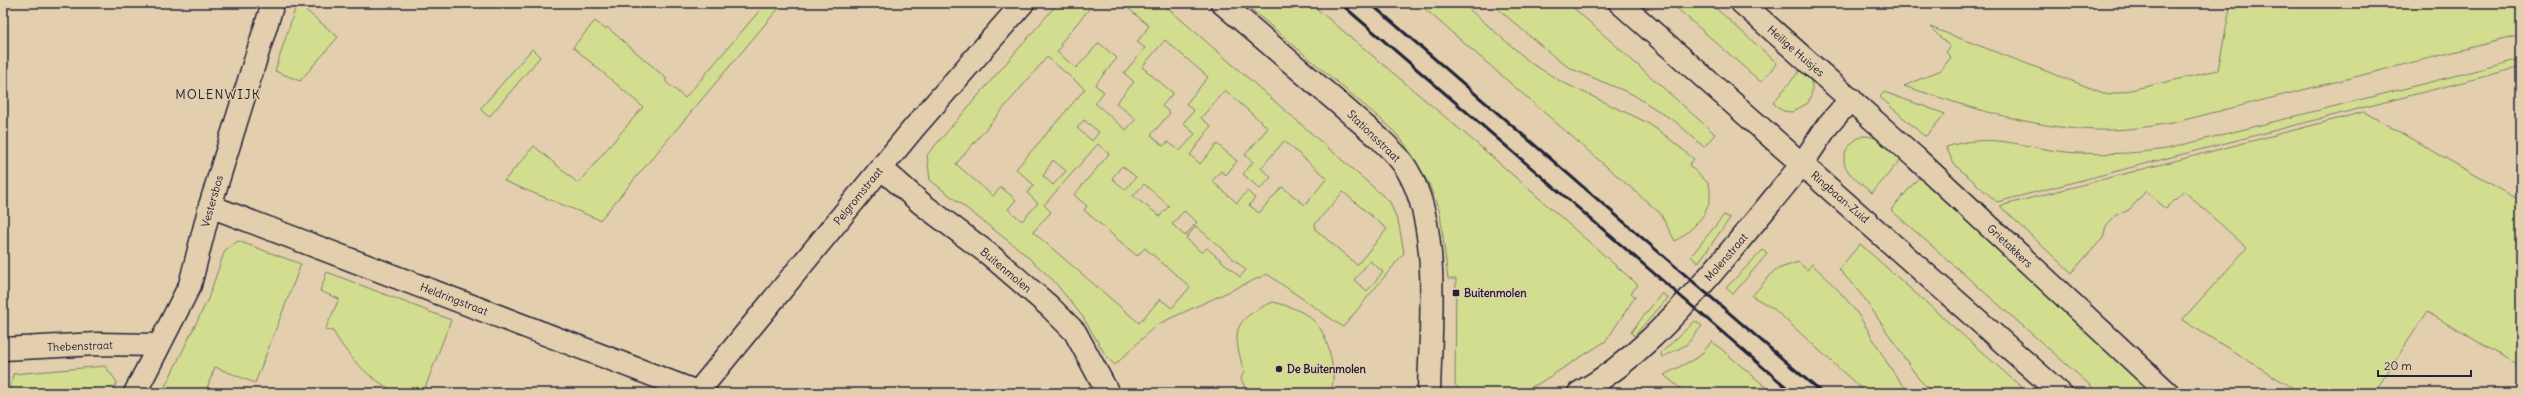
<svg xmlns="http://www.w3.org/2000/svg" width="2524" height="396" font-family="Delius,sans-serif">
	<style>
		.green { fill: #d2dd90; stroke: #7a8066; fill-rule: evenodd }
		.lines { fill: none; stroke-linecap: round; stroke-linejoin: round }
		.street-casing { stroke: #22223b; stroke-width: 25 }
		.secondary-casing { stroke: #22223b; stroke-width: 25 }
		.street { stroke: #e3cfad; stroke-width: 22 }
		.secondary { stroke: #e3cfad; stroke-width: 22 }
		.rail { stroke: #22223b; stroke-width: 3 }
		.poi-dot { fill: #22223b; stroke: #e3cfad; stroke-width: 1.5 }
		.labels { text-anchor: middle; stroke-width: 3; stroke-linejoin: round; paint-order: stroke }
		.street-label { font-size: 11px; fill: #22223b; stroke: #e3cfad }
		.poi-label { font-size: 11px; font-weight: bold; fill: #22223b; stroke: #e3cfad; text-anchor: start }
		.quarter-label { font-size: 13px; letter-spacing: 1px; fill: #22223b; stroke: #e3cfad }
	</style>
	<rect width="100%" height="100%" fill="#e3cfad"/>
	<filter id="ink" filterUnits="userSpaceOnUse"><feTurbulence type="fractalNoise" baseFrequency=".025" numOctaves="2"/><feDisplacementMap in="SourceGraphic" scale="8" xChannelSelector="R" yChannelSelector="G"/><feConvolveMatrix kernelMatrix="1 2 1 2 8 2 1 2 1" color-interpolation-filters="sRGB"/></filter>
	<g filter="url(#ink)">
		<!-- green -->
		<g class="green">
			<path d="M297,3L338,37L300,81L275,71Z"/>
			<path d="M766,3H783L600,220L504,181L534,146L578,183L643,107L573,47L595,21L605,29L607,27L667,79L665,81L685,98Z"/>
			<path d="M1058,3H1094L1060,44L1062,46L1057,52L1076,68L1099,43L1117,58L1095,85L1104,92L1095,103L1126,130L1136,119L1116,103L1134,82L1124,73L1145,48L1137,42L1149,26L1122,3H1162L1390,202L1399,225L1404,253L1343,327L1267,274L1156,325L1115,365L1106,356L1083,317L1053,280L1020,250L930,180L927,155ZM1165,40L1208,77L1186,104L1194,111L1183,123L1195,134L1180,151L1168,142L1163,146L1151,135L1170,113L1162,106L1173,93L1142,67ZM1047,57L1085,89L1016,169L1034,185L1027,193L1038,203L1022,221L1008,209L1016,200L1001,187L993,196L956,164ZM1225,90L1268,128L1245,155L1253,162L1243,174L1260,189L1271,177L1261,168L1284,141L1327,178L1305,205L1282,187L1259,213L1249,205L1255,198L1247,191L1237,203L1212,181L1221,171L1226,175L1237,161L1217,144L1200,164L1190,155L1211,126L1201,118ZM1084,120L1099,132L1092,141L1077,128ZM1098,144L1109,154L1074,195L1087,206L1084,210L1137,256L1145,248L1190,287L1172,308L1160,299L1139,323L1033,232L1051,212L1044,205ZM1053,160L1066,171L1053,185L1043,176ZM1122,166L1136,177L1125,190L1112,178ZM1144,184L1169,206L1160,216L1133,196ZM1343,192L1387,229L1357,265L1316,230L1315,224ZM1184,211L1197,222L1185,236L1172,224ZM1196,226L1246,270L1240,277L1207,248L1202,253L1186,238ZM1370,261L1383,272L1367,291L1354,280Z"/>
			<path d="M1244,3H1310L1482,148L1638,285L1631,293L1635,297L1606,341L1538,384L1519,393H1461L1455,384L1456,279H1448L1440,213L1429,184L1404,143L1391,128Z"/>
			<path d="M1418,3H1462L1531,63L1562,82L1646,122L1665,135L1694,159L1689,165L1708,183C1718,207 1693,230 1675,241L1660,213Z"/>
			<path d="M1491,3H1568L1715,134L1704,147L1676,122L1632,94L1572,69L1558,60Z"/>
			<path d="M1671,3H1710L1777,63L1761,82Z"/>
			<path d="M2231,3H2521V35L2172,123C2147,127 2122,131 2096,130C2030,128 1966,106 1904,86L1941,70L1951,57L1946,52L1950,47L1930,27L2109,95L2218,70Z"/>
			<path d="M532,49L540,57L489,117L480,109Z"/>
			<path d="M2521,59V67L1997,202L1954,164L1946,147C1993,132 2020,147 2066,152C2099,155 2133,154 2166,149Z"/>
			<path d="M1801,69C1813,79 1815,88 1808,103L1792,112L1783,111L1773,103Z"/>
			<path d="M1884,92L1943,113L1944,115L1926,136L1923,135L1880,97Z"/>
			<path d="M2364,112L2521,201V367L2427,312L2374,393H2301L2182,320L2247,248L2184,191L2166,209L2146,191L2129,210L2116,215L2106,226L2103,238L2071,273L2000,206Z"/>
			<path d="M1863,136C1881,136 1889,147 1901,159L1872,193C1864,186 1854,179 1848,171C1837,156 1850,141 1863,136Z"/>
			<path d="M1920,176L2151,393H2099L1891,210Z"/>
			<path d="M1724,215L1730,218L1698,263L1691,256Z"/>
			<path d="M238,241L301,264L255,383L215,367L205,393H162L208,299L225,250Z"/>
			<path d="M1860,244L2028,393H1933L1918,378L1865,299L1839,269Z"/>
			<path d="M1763,250L1767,254L1733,294L1726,288Z"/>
			<path d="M1798,262L1807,270L1812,264C1831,282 1849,300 1863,322C1878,346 1890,372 1910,393H1866L1774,309L1752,296L1775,270Z"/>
			<path d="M327,272L451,320L423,393C417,393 410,394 404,393C376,388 346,355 333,331L325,330L339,299L320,291Z"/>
			<path d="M1662,293L1668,298L1634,336L1631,332Z"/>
			<path d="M1273,302C1309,311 1324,322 1331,359C1333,370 1335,382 1330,393H1247L1241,378L1244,372C1233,332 1230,321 1273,302Z"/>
			<path d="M1695,321L1702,326L1686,345L1662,357L1661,353Z"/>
			<path d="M1712,341L1714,343L1773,393H1686L1664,375L1700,356Z"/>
			<path d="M105,366L117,382L112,393H10L13,374Z"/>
		</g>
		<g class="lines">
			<defs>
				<g id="street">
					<path d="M1222,3L1379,138C1386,145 1395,153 1402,162C1443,217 1430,327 1429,393"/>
					<path d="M1742,3L1916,158L2168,393"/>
					<path d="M1802,164L1828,125L1851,99"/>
					<path d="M881,168L922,204L990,255L1049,306L1075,332L1108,393"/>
					<path d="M210,206L697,392"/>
					<path d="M3,349L97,344L158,345"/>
					<path d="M135,393L190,285L210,206L273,3"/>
					<path d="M697,393L913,129L1023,3"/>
				</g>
				<g id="secondary">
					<path d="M1620,3L2060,393"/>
					<path d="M1579,393C1632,363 1672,319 1711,274C1742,238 1772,201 1802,164"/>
				</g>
			</defs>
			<!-- street casing -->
			<use href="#street" class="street-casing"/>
			<!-- secondary casing -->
			<use href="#secondary" class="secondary-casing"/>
			<!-- street -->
			<use href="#street" class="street"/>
			<!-- secondary -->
			<use href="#secondary" class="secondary"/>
			<!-- rail -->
			<g class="rail">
				<path d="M1340,3L1793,393"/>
				<path d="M1370,3L1822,393"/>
			</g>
		</g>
	</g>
	<!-- markers -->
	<g class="poi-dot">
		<rect x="1452" y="289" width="8" height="8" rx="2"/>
		<circle cx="1279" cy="369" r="4"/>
	</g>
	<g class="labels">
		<!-- street labels -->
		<g class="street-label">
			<text transform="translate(1796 51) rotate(41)" y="4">Heilige Huisjes</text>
			<text transform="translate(1374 136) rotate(44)" y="4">Stationsstraat</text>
			<text transform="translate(858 196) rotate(-51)" y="4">Pelgromstraat</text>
			<text transform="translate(1840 197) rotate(41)" y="4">Ringbaan-Zuid</text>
			<text transform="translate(212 201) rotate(-74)" y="4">Vestersbos</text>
			<text transform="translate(2010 246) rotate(43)" y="4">Grietakkers</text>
			<text transform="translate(1726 257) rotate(-49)" y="4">Molenstraat</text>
			<text transform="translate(1006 270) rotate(40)" y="4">Buitenmolen</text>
			<text transform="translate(454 299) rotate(21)" y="4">Heldringstraat</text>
			<text transform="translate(80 346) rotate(-2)" y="4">Thebenstraat</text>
		</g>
		<!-- poi labels -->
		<g class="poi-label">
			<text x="1464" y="297">Buitenmolen</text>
			<text x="1287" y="373">De Buitenmolen</text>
		</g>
		<!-- quarter labels -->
		<g class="quarter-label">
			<text x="218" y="99">MOLENWIJK</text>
		</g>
	</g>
	<!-- margin -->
	<rect width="2524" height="396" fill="none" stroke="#e3cfad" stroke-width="16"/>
	<rect x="8" y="8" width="2508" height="380" fill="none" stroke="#22223b" stroke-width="1.5" filter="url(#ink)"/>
	<!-- scale -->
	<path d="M2378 370v6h93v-6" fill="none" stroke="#22223b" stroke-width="2"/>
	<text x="2384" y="370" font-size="12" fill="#22223b" stroke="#e3cfad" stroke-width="3" paint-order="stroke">20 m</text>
</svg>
